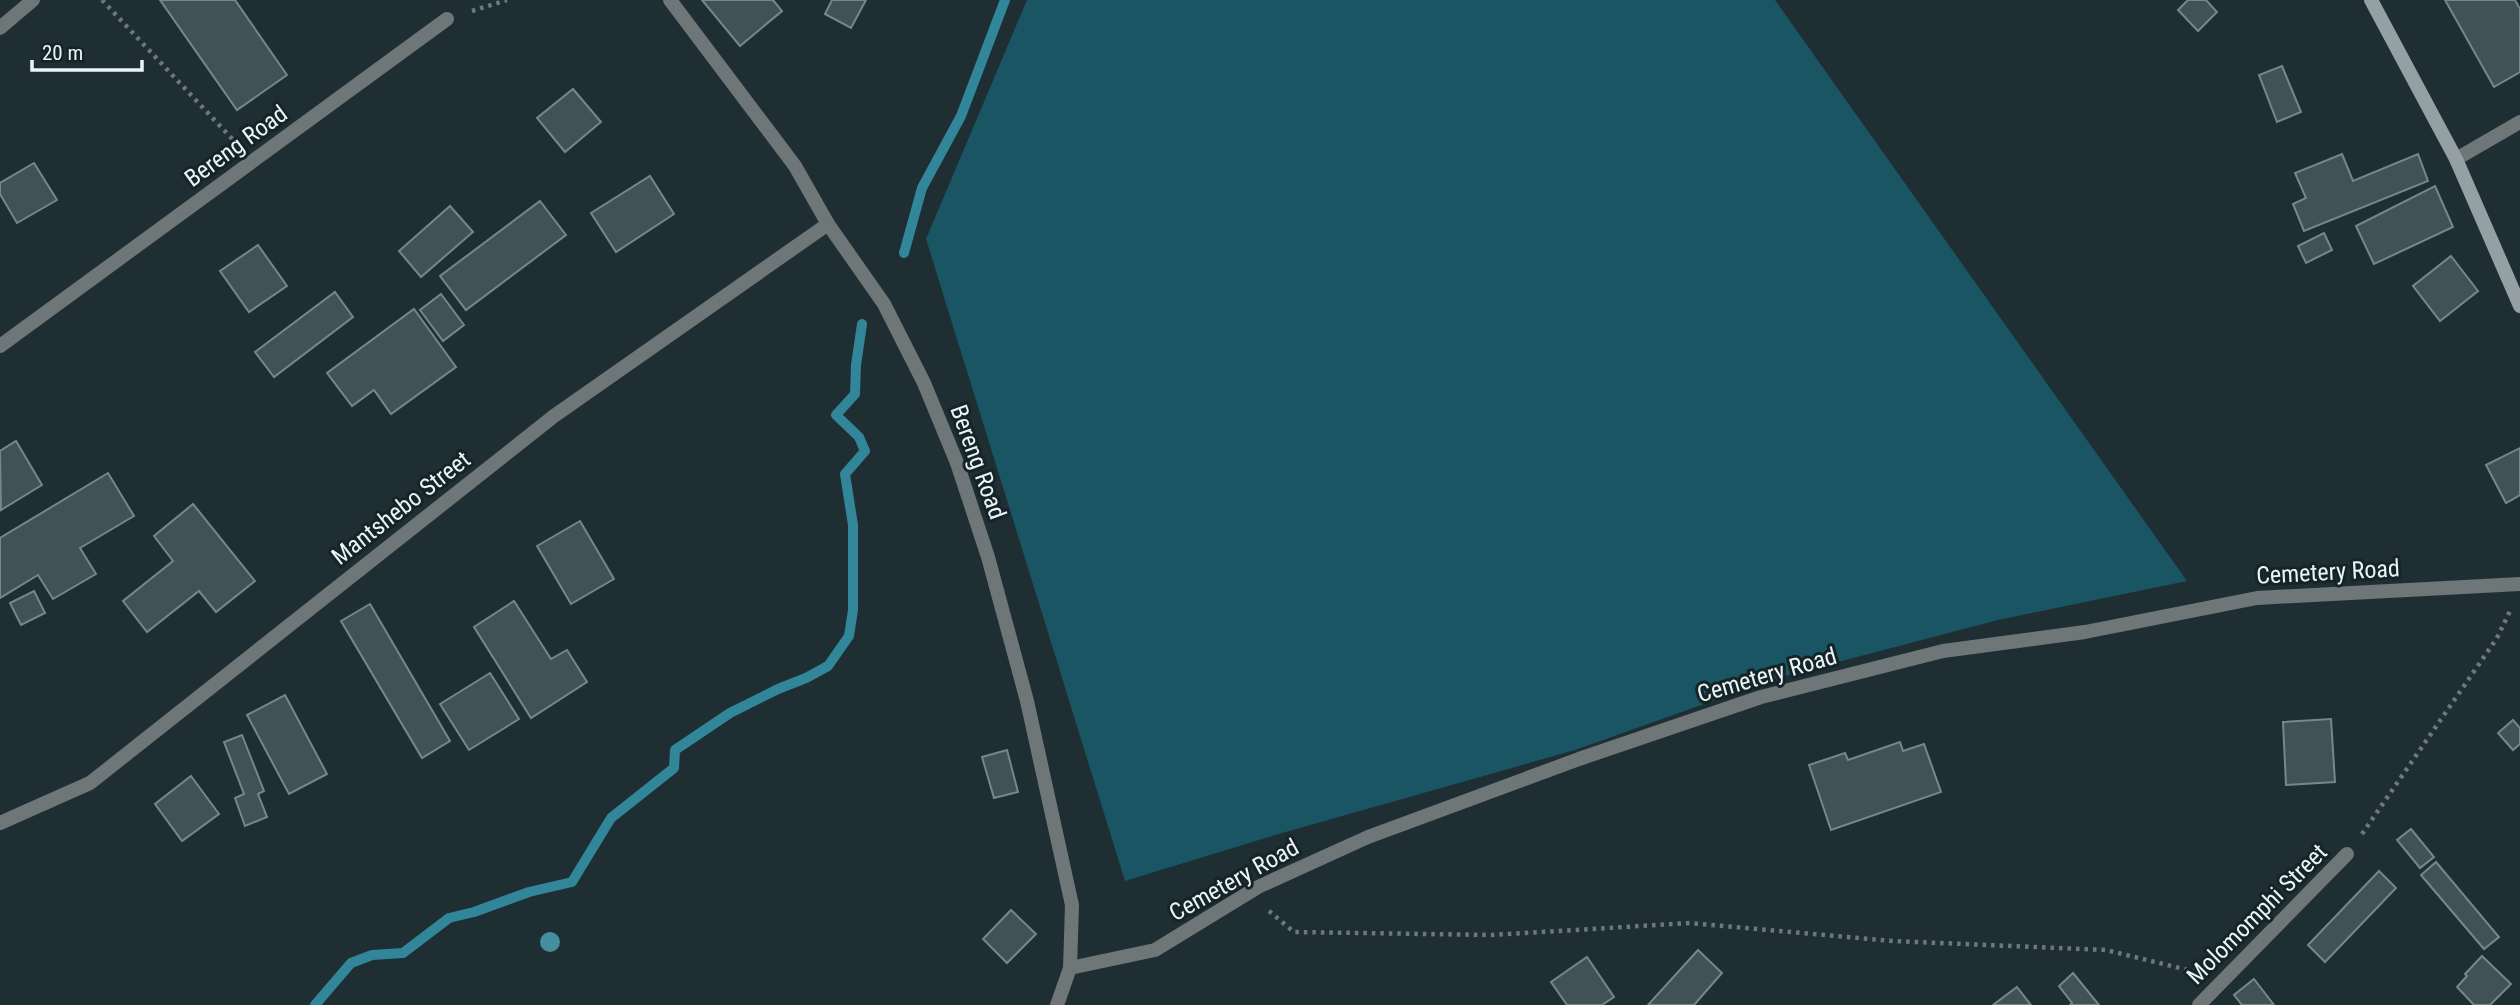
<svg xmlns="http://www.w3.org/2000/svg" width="2520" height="1005" font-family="'Roboto Condensed',sans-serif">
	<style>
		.green { fill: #195562 }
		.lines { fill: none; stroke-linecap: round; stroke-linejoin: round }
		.stream { stroke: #31869a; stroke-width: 10 }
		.building { fill: #415155; stroke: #76878b; stroke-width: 2 }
		.path { stroke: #6c797c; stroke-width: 4.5; stroke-dasharray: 3.5 5; stroke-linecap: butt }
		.street { stroke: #6e7678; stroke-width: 14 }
		.secondary { stroke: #94a0a3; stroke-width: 14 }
		.tree { fill: #448ea0 }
		.labels { text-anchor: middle; stroke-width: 6; stroke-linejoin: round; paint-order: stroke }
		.street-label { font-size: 24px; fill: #ebf5f7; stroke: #162428 }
	</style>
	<rect width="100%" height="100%" fill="#1f2e32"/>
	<!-- green -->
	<path class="green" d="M1027,0H1775L2187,581L1998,620L1777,678L1575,750L1275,835L1125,881L926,239Z"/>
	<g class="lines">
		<!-- stream -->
		<g class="stream">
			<path d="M904,253L922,188L961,116L1005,0"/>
			<path d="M315,1005L351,963L372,955L403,953L449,918L474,912L529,892L572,882L611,818L674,768L675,750L730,713L778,689L806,678L828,666L849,636L853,610V525L845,474L865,451L859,437L836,415L855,394L856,365L862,324"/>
		</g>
	</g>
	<!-- building -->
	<g class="building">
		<path d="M160,0H235L287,75L237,110Z"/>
		<path d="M702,0H773L782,11L740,46Z"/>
		<path d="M832,0H866L851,28L825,14Z"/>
		<path d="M2188,0H2206L2217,12L2198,31L2178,10Z"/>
		<path d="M2445,0H2515L2520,9V72L2494,87Z"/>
		<path d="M2282,66L2301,112L2277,122L2259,75Z"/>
		<path d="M573,89L601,122L565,152L537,118Z"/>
		<path d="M2342,154L2353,181L2418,154L2428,181L2304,231L2293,204L2306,198L2295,173Z"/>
		<path d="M34,163L57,200L17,223L0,194V183Z"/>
		<path d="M650,176L674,214L616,252L591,213Z"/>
		<path d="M2435,186L2453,227L2374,264L2356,226Z"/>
		<path d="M540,201L566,235L466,310L440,276Z"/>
		<path d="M450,206L473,232L421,277L399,251Z"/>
		<path d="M2324,233L2332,250L2306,263L2298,246Z"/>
		<path d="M258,245L287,286L249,312L220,271Z"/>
		<path d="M2451,256L2478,291L2440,321L2413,286Z"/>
		<path d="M335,292L353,317L274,377L255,352Z"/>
		<path d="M441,294L464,325L443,341L420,310Z"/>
		<path d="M414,309L456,367L391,414L374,390L352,406L327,373Z"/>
		<path d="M16,441L42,485L1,510L0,451Z"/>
		<path d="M2520,448V495L2506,503L2486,465Z"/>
		<path d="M108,473L134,516L80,548L96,574L53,599L38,575L0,598V538Z"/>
		<path d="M193,504L255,581L216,612L199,591L147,632L123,601L173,561L154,536Z"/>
		<path d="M580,521L614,579L571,604L537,546Z"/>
		<path d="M34,591L45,613L21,625L10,603Z"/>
		<path d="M514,601L551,659L567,650L587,682L531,718L474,627Z"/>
		<path d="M370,604L450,741L422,758L341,621Z"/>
		<path d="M490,673L519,719L469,750L440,704Z"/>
		<path d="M285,695L327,774L289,794L247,715Z"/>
		<path d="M2331,719L2335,782L2286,785L2283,722Z"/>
		<path d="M2513,720L2520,728V744L2513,750L2498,733Z"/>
		<path d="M242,735L264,791L258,794L267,817L245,826L235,798L244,794L224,742Z"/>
		<path d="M1900,742L1903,751L1924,744L1941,792L1831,830L1809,765L1845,753L1848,760Z"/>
		<path d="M1007,750L1018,792L994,798L982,757Z"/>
		<path d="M191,776L219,814L182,841L155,804Z"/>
		<path d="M2411,829L2434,857L2420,868L2397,840Z"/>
		<path d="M2436,862L2499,937L2484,949L2421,875Z"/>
		<path d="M2379,871L2396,888L2325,962L2308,945Z"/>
		<path d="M1011,910L1036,934L1007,963L983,939Z"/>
		<path d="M1698,950L1722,973L1694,1005H1648Z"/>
		<path d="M2482,956L2511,984L2490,1005H2474L2457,987L2467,976L2465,974Z"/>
		<path d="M1587,957L1614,997L1602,1005H1567L1551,982Z"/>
		<path d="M2073,973L2099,1005H2070L2072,1003L2059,986Z"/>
		<path d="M2254,979L2274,1005H2242L2234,995Z"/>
		<path d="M2017,987L2031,1005H1993Z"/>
	</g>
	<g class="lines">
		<!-- path -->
		<g class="path">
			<path d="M102,0L236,143"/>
			<path d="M472,11L507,0"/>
			<path d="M2362,834L2497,638L2510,611"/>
			<path d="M1269,911L1294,932L1492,935L1690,923L1893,941L2106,950L2196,972"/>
		</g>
		<!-- street -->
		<g class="street">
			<path d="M670,0L795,166L828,224L884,304L924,383L957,463L988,557L1027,701L1072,905L1070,968L1057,1005"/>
			<path d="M0,28L33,0"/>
			<path d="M2456,159L2520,122"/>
			<path d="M0,346L447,19"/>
			<path d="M0,823L90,783L554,416L828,224"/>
			<path d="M1070,968L1155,950L1258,887L1368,837L1579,759L1761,697L1943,651L2085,632L2257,598L2520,584"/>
			<path d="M2199,1005L2347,854"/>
		</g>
		<!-- secondary -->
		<path class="secondary" d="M2371,0L2456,159L2520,306"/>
	</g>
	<!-- trees -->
	<circle class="tree" cx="550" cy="942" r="10"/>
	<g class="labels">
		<!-- street labels -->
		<g class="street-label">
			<text transform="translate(236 146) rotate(-36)" y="8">Bereng Road</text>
			<text transform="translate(978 462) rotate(70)" y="8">Bereng Road</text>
			<text transform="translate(401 508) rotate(-38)" y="8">Mantshebo Street</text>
			<text transform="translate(2328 572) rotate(-3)" y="8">Cemetery Road</text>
			<text transform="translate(1767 675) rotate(-16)" y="8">Cemetery Road</text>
			<text transform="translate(1234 880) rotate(-29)" y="8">Cemetery Road</text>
			<text transform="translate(2257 914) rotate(-45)" y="8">Molomomphi Street</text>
		</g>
	</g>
	<!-- scale -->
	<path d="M32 60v10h110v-10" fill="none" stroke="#ebf5f7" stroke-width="3.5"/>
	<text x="42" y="60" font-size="21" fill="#ebf5f7" stroke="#162428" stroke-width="5" paint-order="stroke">20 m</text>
</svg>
